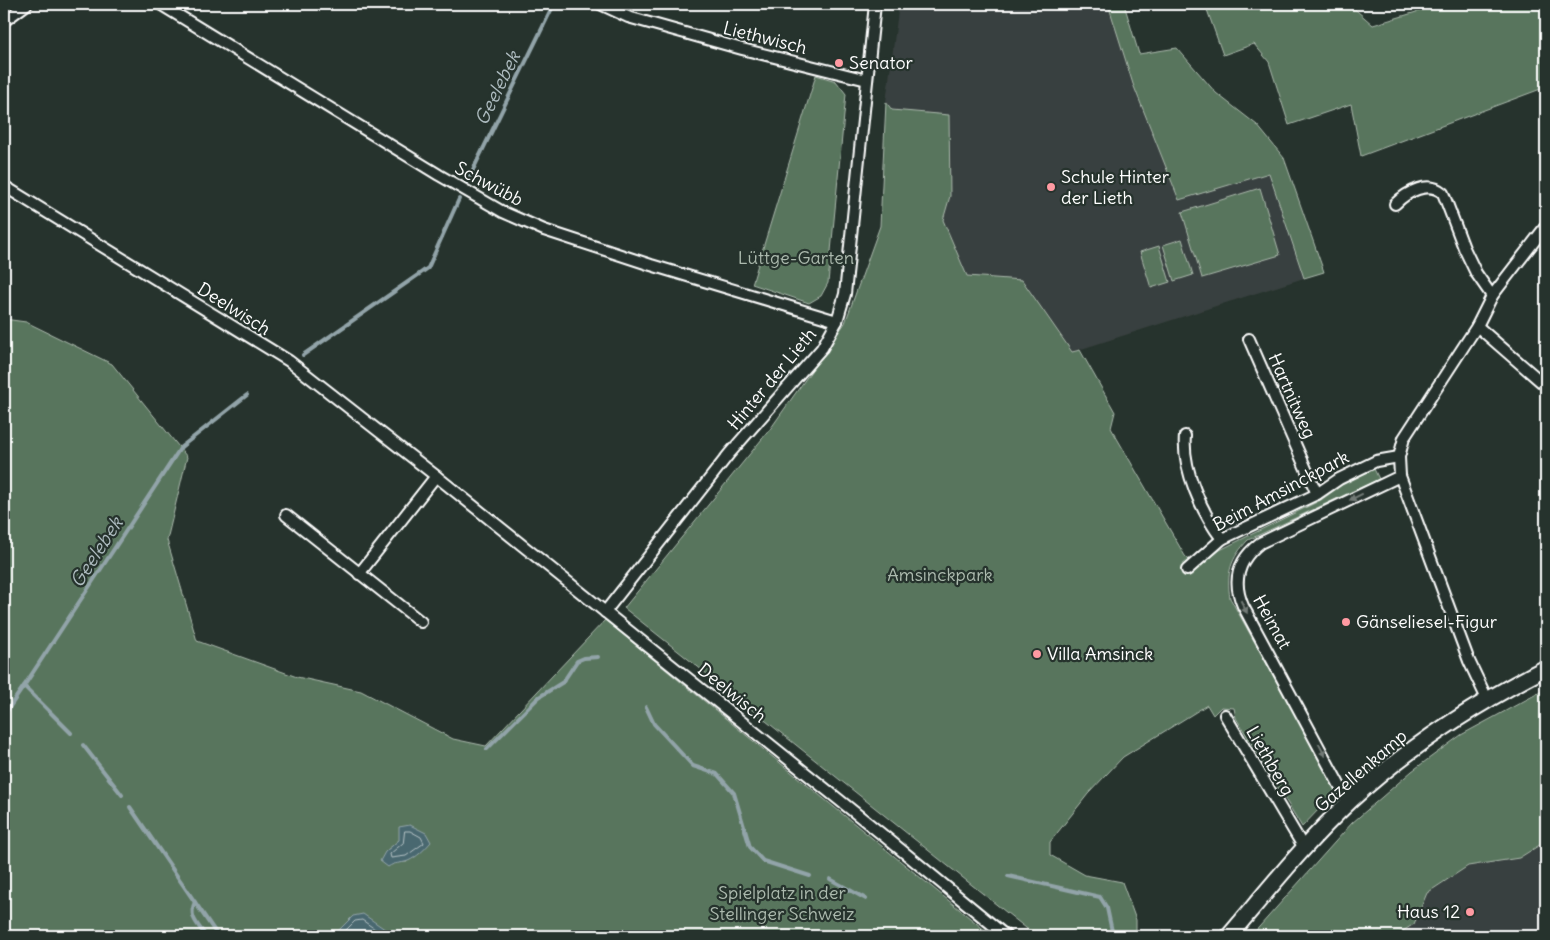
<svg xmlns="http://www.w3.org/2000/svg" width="1550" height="940" font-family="Delius,sans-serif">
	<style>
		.built { fill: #39403f }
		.green { fill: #58755d; stroke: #acbaae; fill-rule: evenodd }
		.water { fill: #496870; stroke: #92a4a9 }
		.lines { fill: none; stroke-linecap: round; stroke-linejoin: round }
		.shore { stroke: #b6c3c6; stroke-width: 1 }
		.stream { stroke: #92a4a9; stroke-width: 4 }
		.street-casing { stroke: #fff; stroke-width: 14 }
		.secondary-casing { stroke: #fff; stroke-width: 19 }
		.street { stroke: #26332d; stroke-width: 10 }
		.secondary { stroke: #26332d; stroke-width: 15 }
		.oneway { fill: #727a76 }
		.poi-dot { fill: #ff9aa2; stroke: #26332d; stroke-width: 2 }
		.labels { text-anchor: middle; stroke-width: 4.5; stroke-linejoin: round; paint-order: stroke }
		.street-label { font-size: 18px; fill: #fff; stroke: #26332d }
		.poi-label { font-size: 18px; fill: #fff; stroke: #26332d; text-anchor: start }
		.park-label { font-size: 18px; fill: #acbaae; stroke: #26332d }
		.water-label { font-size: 19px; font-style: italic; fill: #adbbbf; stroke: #26332d }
	</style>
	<rect width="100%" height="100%" fill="#26332d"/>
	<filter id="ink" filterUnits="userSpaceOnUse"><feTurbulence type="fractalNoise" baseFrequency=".02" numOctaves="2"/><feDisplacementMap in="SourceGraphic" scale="10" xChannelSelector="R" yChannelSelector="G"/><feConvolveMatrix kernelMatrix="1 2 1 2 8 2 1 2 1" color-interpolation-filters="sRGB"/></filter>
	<g filter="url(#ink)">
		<!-- built -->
		<g class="built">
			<path d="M899,4H1108L1133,84L1179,200L1269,173L1304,278L1072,352L1022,280L967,276L903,125L886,102Z"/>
			<path d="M1546,841V936H1395L1414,924L1427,893L1469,866L1519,858Z"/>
		</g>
		<!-- green -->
		<g class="green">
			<path d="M1108,4H1124L1139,54L1177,48L1216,93L1257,125L1284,158L1324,272L1304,278L1269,173L1179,200L1133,84Z"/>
			<path d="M1205,4H1349L1373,25L1443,4H1546V87L1361,156L1351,104L1289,125L1269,62L1254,44L1223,55Z"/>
			<path d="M816,75L836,81L846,94L828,283L821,296L809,303L752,284Z"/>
			<path d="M886,102L892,110L949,115L950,196L943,220L967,276L1022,280L1072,352L1080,350L1115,412L1111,428L1185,556L1198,568L1220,550L1321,500L1342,485L1374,469L1379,479L1248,540C1231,558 1226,573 1230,598L1337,790L1302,827L1236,718L1234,708L1221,707L1213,715L1207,705L1123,757L1088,794L1050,842V855L1085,875L1122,882L1136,920V936H1036L624,608L771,428L845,323L880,226Z"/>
			<path d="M1260,188L1280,255L1202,278L1182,212Z"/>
			<path d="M1182,239L1193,275L1174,281L1163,245Z"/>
			<path d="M1159,246L1170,282L1151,288L1140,252Z"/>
			<path d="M4,319L26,322L112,364L187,457L167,540L197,641L297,677L361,691L453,739L486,746L605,620L992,936H391L389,932L344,925L333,936H4ZM399,840L407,862H395L385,852Z"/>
			<path d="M1546,689V841L1519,858L1468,866L1427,893L1414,924L1395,936H1251L1352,823L1412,771L1461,735Z"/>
		</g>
		<!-- water -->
		<g class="water">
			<path d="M410,825L426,833L431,842C424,850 417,857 408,861C400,864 395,862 388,867L380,861L385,852L399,840V827Z"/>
			<path d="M363,914L389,932L391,936H333L353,916Z"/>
		</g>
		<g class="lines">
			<!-- shore -->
			<g class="shore">
				<path d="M405,831H410L421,837L424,843L406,856L391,858L390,854L403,843Z"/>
				<path d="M340,936L355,921L362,920L385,936"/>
			</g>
			<!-- stream -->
			<g class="stream">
				<path d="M466,184L554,4"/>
				<path d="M303,355L428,268L459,199"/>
				<path d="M646,707L654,724L693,766L717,774L734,793L750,847L763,861L810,876"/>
				<path d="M4,715L24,686"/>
				<path d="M71,733L24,686L181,447L247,395"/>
				<path d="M83,745L122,795"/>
				<path d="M487,749L539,697L563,682L577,661L584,658L598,657"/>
				<path d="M130,807L218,936"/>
				<path d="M1008,876L1100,897L1107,908L1113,936"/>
				<path d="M830,879L866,899"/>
				<path d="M195,902C188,916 197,924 206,936"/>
			</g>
			<defs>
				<g id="street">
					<path d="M160,4L439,175L503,212L544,230L651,265L837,321"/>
					<path d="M600,4L628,17L742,49L867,80"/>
					<path d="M4,21L27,4"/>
					<path d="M4,186L289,361L436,476L889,840L1006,936"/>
					<path d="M1395,204C1407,192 1428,180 1443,193L1464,248L1476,273L1492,296"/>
					<path d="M1477,326L1546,386"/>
					<path d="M1249,339L1317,494"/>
					<path d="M1185,436C1182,469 1202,513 1222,539"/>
					<path d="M286,515L421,622"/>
					<path d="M1187,570L1222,539L1317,494L1339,479L1376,461L1399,457"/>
					<path d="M359,574L436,476"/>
					<path d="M605,612L729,454L822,348L837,321L845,294L875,4"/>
					<path d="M1487,699L1469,661L1400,476L1399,457L1404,438L1477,326L1492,296L1546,226"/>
					<path d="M1225,715L1304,848"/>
					<path d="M1351,800L1342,790L1243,606C1232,581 1238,560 1260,543L1400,476"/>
				</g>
				<path id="secondary" d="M1229,936C1268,890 1306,842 1351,800C1410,746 1475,704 1546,668"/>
			</defs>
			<!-- street casing -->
			<use href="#street" class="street-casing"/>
			<!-- secondary casing -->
			<use href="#secondary" class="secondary-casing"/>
			<!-- street -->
			<use href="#street" class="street"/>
			<!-- secondary -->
			<use href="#secondary" class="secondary"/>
		</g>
		<!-- one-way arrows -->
		<defs><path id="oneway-solid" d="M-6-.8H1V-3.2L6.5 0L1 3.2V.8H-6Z" transform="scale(1.25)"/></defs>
		<g class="oneway">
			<use href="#oneway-solid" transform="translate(1356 497) rotate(154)"/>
			<use href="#oneway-solid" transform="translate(1244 607) rotate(63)"/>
			<use href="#oneway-solid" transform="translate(1322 750) rotate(62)"/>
		</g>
	</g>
	<!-- markers -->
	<g class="poi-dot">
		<circle cx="839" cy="63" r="5"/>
		<circle cx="1051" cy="187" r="5"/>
		<circle cx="1346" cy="622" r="5"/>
		<circle cx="1037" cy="654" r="5"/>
		<circle cx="1470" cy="912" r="5"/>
	</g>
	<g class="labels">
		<!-- street labels -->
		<g class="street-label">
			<text transform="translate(765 38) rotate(14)" y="6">Liethwisch</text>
			<text transform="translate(489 184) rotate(28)" y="6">Schwübb</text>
			<text transform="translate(234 309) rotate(32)" y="6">Deelwisch</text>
			<text transform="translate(772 379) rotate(-50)" y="6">Hinter der Lieth</text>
			<text transform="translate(1292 396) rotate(66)" y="6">Hartnitweg</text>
			<text transform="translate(1281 491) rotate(-28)" y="6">Beim Amsinckpark</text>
			<text transform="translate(1272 622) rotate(61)" y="6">Heimat</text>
			<text transform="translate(732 693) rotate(39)" y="6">Deelwisch</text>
			<text transform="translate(1270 761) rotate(60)" y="6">Liethberg</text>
			<text transform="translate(1361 771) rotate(-41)" y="6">Gazellenkamp</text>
		</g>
		<!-- poi labels -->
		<g class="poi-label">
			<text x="849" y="69">Senator</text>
			<text x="1061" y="183">Schule Hinter<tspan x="1061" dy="21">der Lieth</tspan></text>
			<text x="1356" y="628">Gänseliesel-Figur</text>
			<text x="1047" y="660">Villa Amsinck</text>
			<text x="1460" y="918" text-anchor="end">Haus 12</text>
		</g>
		<!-- park labels -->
		<g class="park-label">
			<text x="796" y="264">Lüttge-Garten</text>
			<text x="940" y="581">Amsinckpark</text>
			<text x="782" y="899">Spielplatz in der<tspan x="782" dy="21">Stellinger Schweiz</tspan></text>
		</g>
		<!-- water labels -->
		<g class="water-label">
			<text transform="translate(497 88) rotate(-64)" y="7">Geelebek</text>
			<text transform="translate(96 552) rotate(-57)" y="7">Geelebek</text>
		</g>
	</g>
	<!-- margin -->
	<rect width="1550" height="940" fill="none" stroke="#26332d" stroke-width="20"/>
	<rect x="10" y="10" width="1530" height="920" fill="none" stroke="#fff" stroke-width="2" filter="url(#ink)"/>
</svg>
